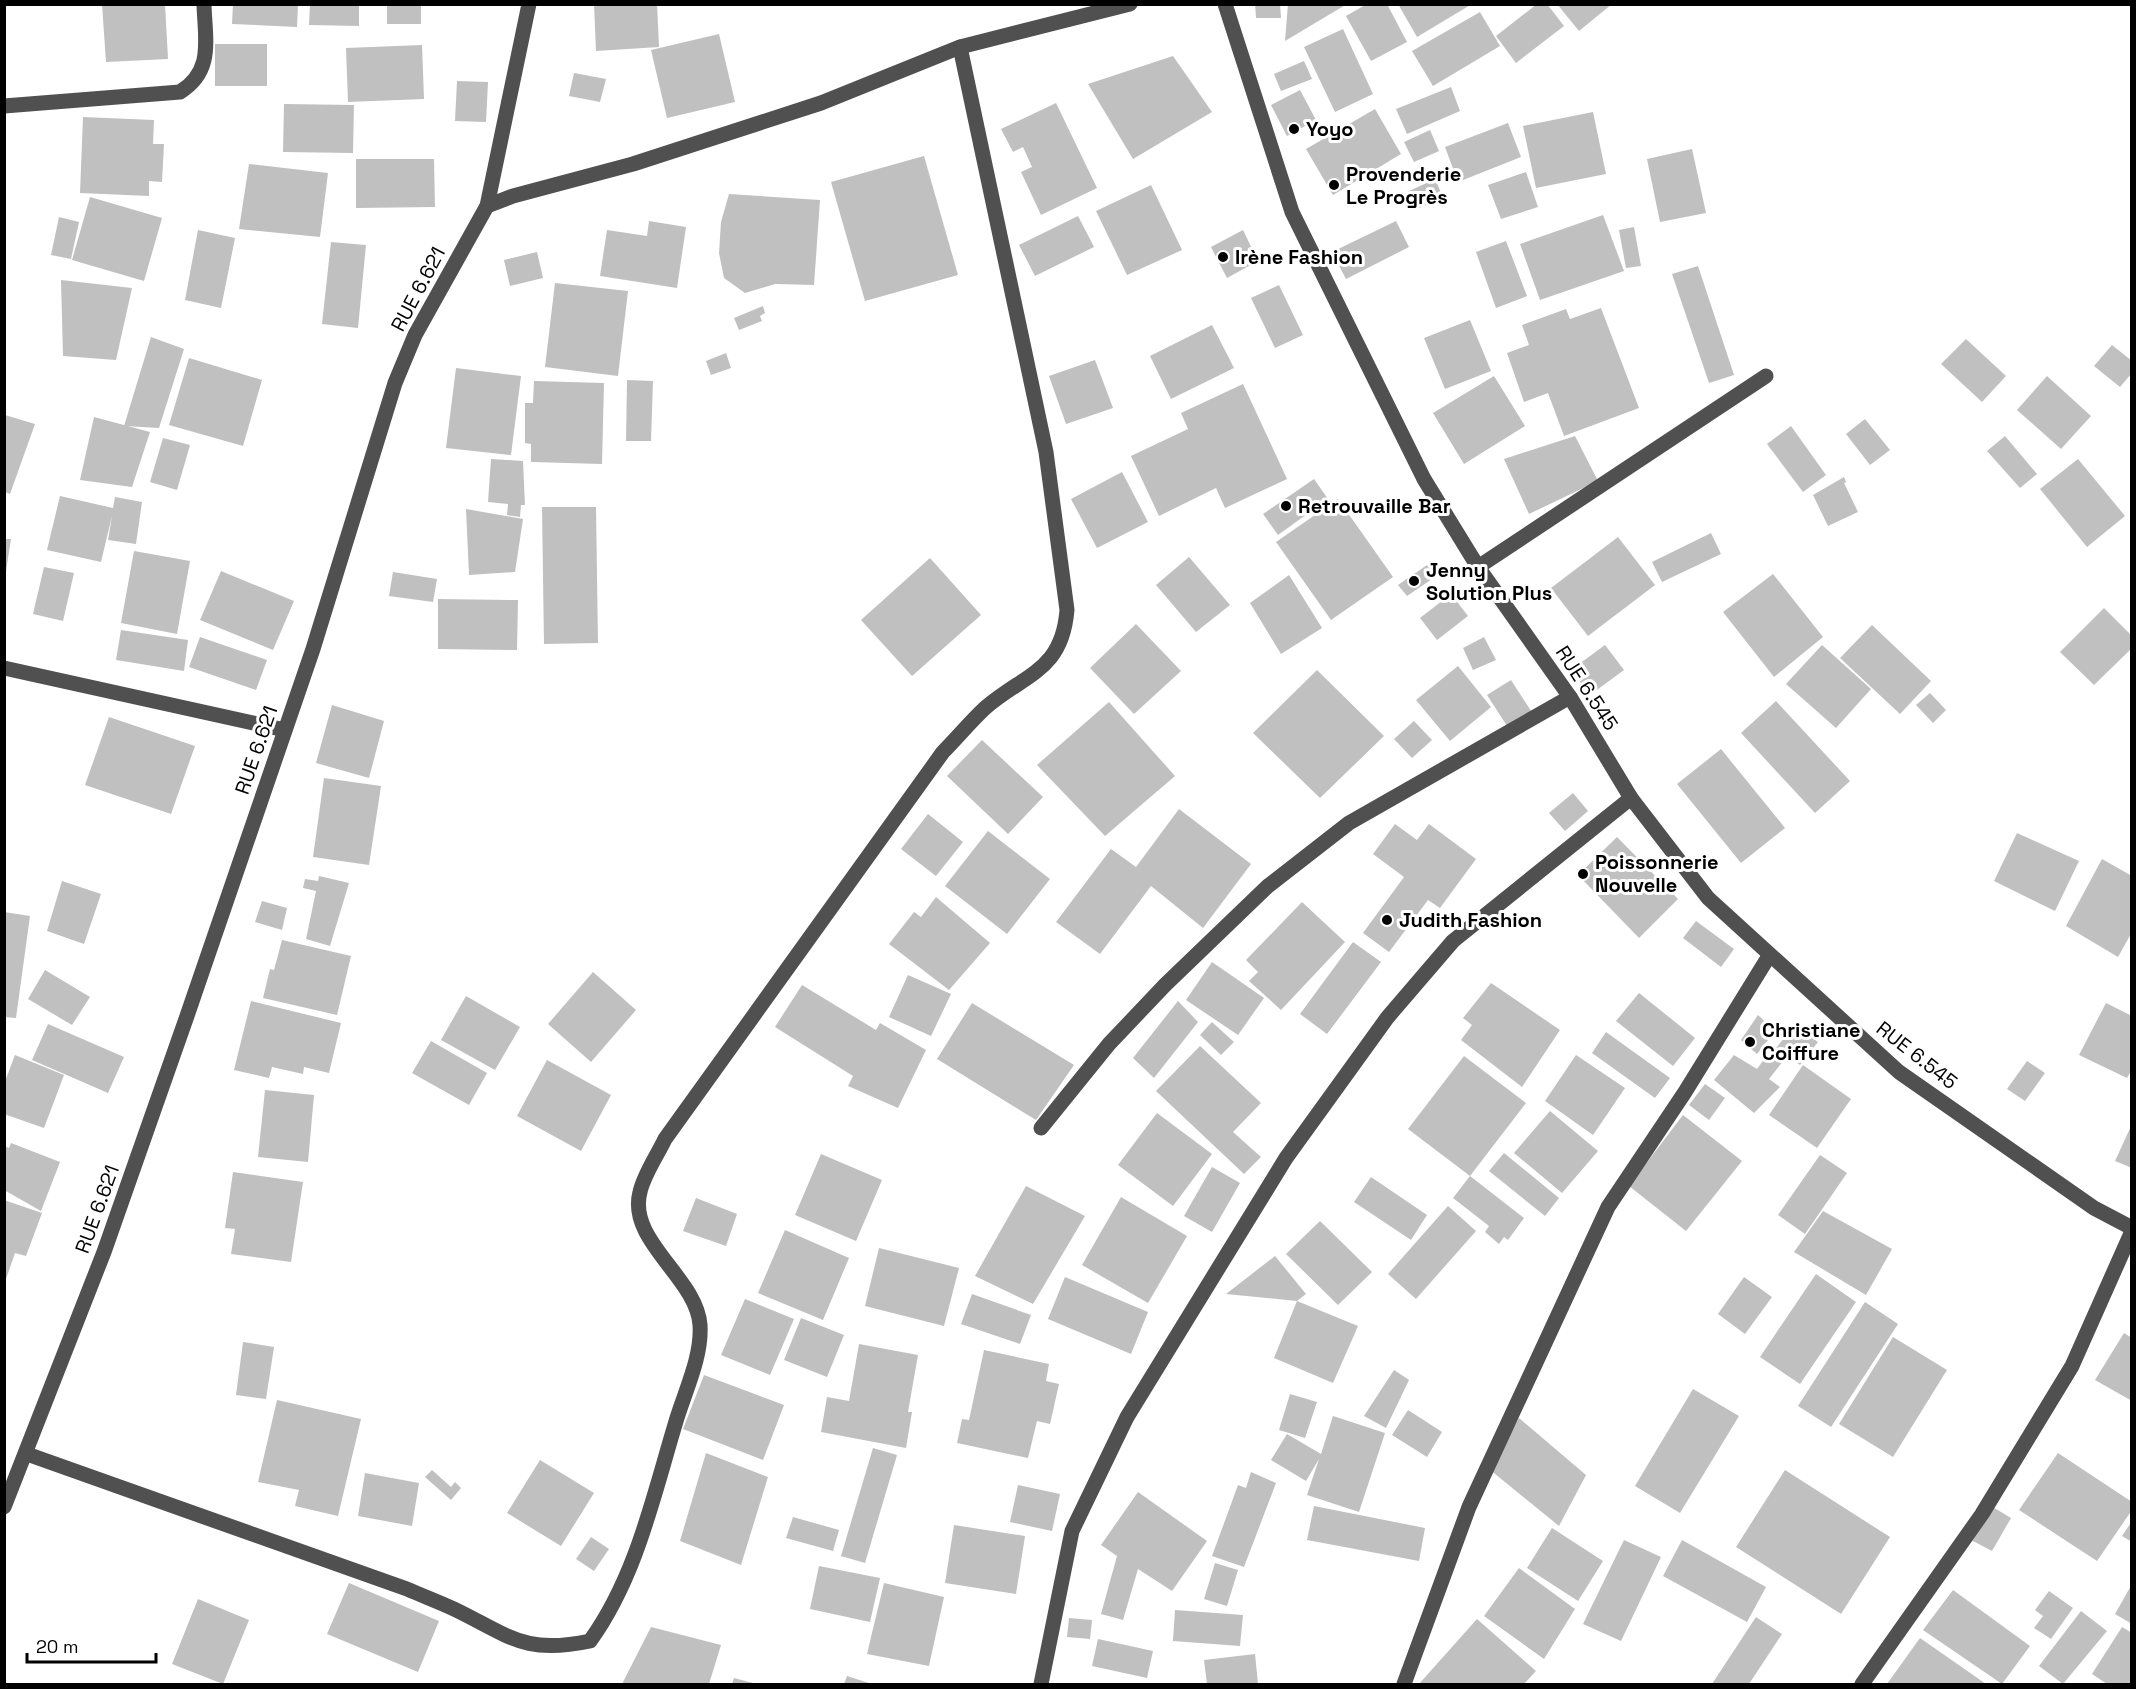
<svg xmlns="http://www.w3.org/2000/svg" width="2136" height="1689" font-family="'Space Grotesk',sans-serif">
	<style>
		.building { fill: #c0c0c0 }
		.lines { fill: none; stroke-linecap: round; stroke-linejoin: round }
		.minor { stroke: #505050; stroke-width: 15 }
		.poi-dot { fill: #000; stroke: #fff; stroke-width: 2 }
		.labels { text-anchor: middle; stroke-width: 6; stroke-linejoin: round; paint-order: stroke }
		.poi-label { font-size: 20px; font-weight: bold; fill: #000; stroke: #fff; text-anchor: start }
		.street-label { font-size: 20px; fill: #000; stroke: #fff }
	</style>
	<rect width="100%" height="100%" fill="#fff"/>
	<!-- building -->
	<g class="building">
		<path d="M102,4H165L168,59L106,62Z"/>
		<path d="M233,4H298L297,27L232,24Z"/>
		<path d="M310,4H359V26L309,25Z"/>
		<rect x="387" y="4" width="34" height="20"/>
		<path d="M594,4H657L659,47L596,51Z"/>
		<path d="M1255,4H1280L1281,18H1256Z"/>
		<path d="M1288,4H1347L1285,41Z"/>
		<path d="M1367,4H1387L1407,42L1371,61L1346,16Z"/>
		<path d="M1398,4H1472L1417,37Z"/>
		<path d="M1537,4H1547L1564,26L1516,63L1496,36Z"/>
		<path d="M1557,4H1612L1579,31Z"/>
		<path d="M1480,12L1500,46L1433,86L1412,51Z"/>
		<path d="M1343,29L1373,94L1335,112L1304,47Z"/>
		<path d="M719,34L735,102L667,118L651,50Z"/>
		<rect x="215" y="44" width="52" height="42"/>
		<path d="M422,45L424,99L348,102L346,48Z"/>
		<path d="M1173,56L1212,112L1133,159L1088,84Z"/>
		<path d="M1304,61L1312,79L1281,91L1274,74Z"/>
		<path d="M574,73L606,79L600,102L569,96Z"/>
		<path d="M457,81L488,82L486,122L455,121Z"/>
		<path d="M1451,87L1460,111L1407,134L1396,109Z"/>
		<path d="M1300,90L1316,120L1287,136L1271,105Z"/>
		<path d="M1056,103L1097,188L1041,215L1021,172L1032,167L1023,147L1013,152L1001,129Z"/>
		<path d="M284,104L354,105L353,153L283,152Z"/>
		<path d="M1375,109L1401,154L1333,195L1306,149Z"/>
		<path d="M1593,112L1606,174L1536,188L1523,126Z"/>
		<path d="M83,117L154,120L153,144H164L162,182L149,181V196L80,193Z"/>
		<path d="M1508,123L1521,157L1458,182L1445,147Z"/>
		<path d="M1430,130L1439,151L1414,162L1404,142Z"/>
		<path d="M1692,149L1706,213L1660,222L1647,159Z"/>
		<path d="M924,156L958,275L865,301L831,182Z"/>
		<path d="M356,159H434L435,207L356,208Z"/>
		<path d="M249,164L328,173L320,237L239,229Z"/>
		<path d="M1526,172L1538,207L1501,219L1488,185Z"/>
		<path d="M1435,179L1443,197L1415,210L1407,192Z"/>
		<path d="M1151,185L1182,250L1127,275L1096,211Z"/>
		<path d="M729,194L820,200L814,285L775,284L745,293L724,278L719,253L721,222Z"/>
		<path d="M90,197L162,218L144,281L72,260Z"/>
		<path d="M1603,215L1624,271L1540,300L1520,244Z"/>
		<path d="M1078,216L1094,247L1035,276L1019,245Z"/>
		<path d="M59,217L79,222L71,259L51,255Z"/>
		<path d="M649,221L686,227L677,288L600,276L607,230L647,236Z"/>
		<path d="M1396,221L1409,247L1346,279L1332,252Z"/>
		<path d="M1634,227L1641,266L1626,268L1619,230Z"/>
		<path d="M198,230L235,238L221,308L185,300Z"/>
		<path d="M1243,230L1258,261L1227,278L1211,247Z"/>
		<path d="M1506,241L1527,296L1496,308L1476,252Z"/>
		<path d="M331,242L366,245L358,328L322,324Z"/>
		<path d="M537,252L543,278L510,286L504,260Z"/>
		<path d="M1698,266L1734,375L1709,383L1672,274Z"/>
		<path d="M61,280L132,288L116,360L63,356Z"/>
		<path d="M555,283L628,291L618,376L545,367Z"/>
		<path d="M1279,285L1303,335L1275,348L1251,298Z"/>
		<path d="M763,306L765,313L760,316L762,321L739,330L734,318Z"/>
		<path d="M1601,308L1639,408L1564,436L1548,393L1524,402L1507,353L1529,345L1522,325L1566,309L1570,319Z"/>
		<path d="M1470,320L1491,371L1445,389L1424,338Z"/>
		<path d="M1212,325L1234,368L1171,399L1150,356Z"/>
		<path d="M151,337L184,349L159,428L124,426Z"/>
		<path d="M1966,339L2006,376L1982,402L1941,364Z"/>
		<path d="M2112,345L2132,361V373L2120,387L2094,366Z"/>
		<path d="M726,353L731,368L711,375L706,361Z"/>
		<path d="M189,358L262,380L243,446L169,425Z"/>
		<path d="M1095,360L1113,408L1066,424L1049,376Z"/>
		<path d="M456,368L521,376L511,455L446,448Z"/>
		<path d="M1494,376L1525,426L1464,464L1433,413Z"/>
		<path d="M2047,376L2091,416L2061,449L2017,410Z"/>
		<path d="M627,380L653,381L651,441H626Z"/>
		<path d="M534,381L604,383L602,464L531,462V444L525,443V403H533Z"/>
		<path d="M1243,384L1287,479L1225,508L1216,488L1159,516L1131,456L1188,429L1181,413Z"/>
		<path d="M5,415L35,424L10,494L5,492Z"/>
		<path d="M94,417L150,432L132,487L80,480Z"/>
		<path d="M1865,419L1890,450L1870,465L1846,434Z"/>
		<path d="M1791,426L1826,475L1803,492L1767,444Z"/>
		<path d="M1575,436L1598,481L1529,514L1504,459Z"/>
		<path d="M2005,436L2037,474L2020,488L1987,451Z"/>
		<path d="M163,438L190,445L177,490L150,482Z"/>
		<path d="M491,459L523,461L525,505H521L520,517L507,515L508,504L488,502Z"/>
		<path d="M2078,459L2125,516L2087,547L2040,489Z"/>
		<path d="M1122,472L1148,522L1097,548L1071,499Z"/>
		<path d="M1844,477L1846,482L1844,483L1858,512L1828,526L1813,495Z"/>
		<path d="M1314,479L1328,499L1278,535L1263,514Z"/>
		<path d="M60,496L113,508L115,497L142,502L136,544L108,540L112,516L101,562L47,550Z"/>
		<path d="M1338,499L1393,577L1331,620L1276,542Z"/>
		<path d="M542,507H596L598,643L544,644Z"/>
		<path d="M466,509L523,519L515,572L469,575Z"/>
		<path d="M1711,533L1721,554L1662,582L1652,562Z"/>
		<path d="M1618,537L1655,585L1588,636L1551,588Z"/>
		<path d="M4,539H11L6,571H4Z"/>
		<path d="M134,551L190,561L177,634L121,623Z"/>
		<path d="M1189,557L1230,605L1196,632L1156,585Z"/>
		<path d="M930,558L981,615L912,676L861,620Z"/>
		<path d="M1427,565L1435,577L1407,596L1398,585Z"/>
		<path d="M44,567L74,573L63,621L33,614Z"/>
		<path d="M221,571L294,601L273,650L200,620Z"/>
		<path d="M393,572L437,579L433,602L389,596Z"/>
		<path d="M1773,574L1823,637L1774,677L1723,612Z"/>
		<path d="M1289,575L1322,628L1281,654L1250,603Z"/>
		<path d="M1451,594L1468,616L1437,640L1420,618Z"/>
		<path d="M438,599L518,600L517,650L438,649Z"/>
		<path d="M2104,608L2132,636V648L2094,685L2060,652Z"/>
		<path d="M1136,624L1181,671L1134,714L1090,668Z"/>
		<path d="M1872,625L1931,681L1900,714L1840,658Z"/>
		<path d="M121,630L188,640L184,671L116,660Z"/>
		<path d="M200,637L267,660L256,690L189,667Z"/>
		<path d="M1484,637L1496,660L1473,670L1463,648Z"/>
		<path d="M1605,645L1624,670L1590,695L1571,670Z"/>
		<path d="M1822,645L1871,689L1836,728L1786,684Z"/>
		<path d="M1458,666L1491,707L1450,741L1416,700Z"/>
		<path d="M1317,670L1384,736L1320,798L1253,733Z"/>
		<path d="M1511,680L1533,714L1509,729L1487,695Z"/>
		<path d="M1930,693L1946,710L1933,723L1916,705Z"/>
		<path d="M1776,701L1850,781L1815,813L1741,733Z"/>
		<path d="M1109,702L1175,776L1105,836L1037,765Z"/>
		<path d="M332,705L384,721L369,778L316,763Z"/>
		<path d="M109,717L195,746L171,814L85,785Z"/>
		<path d="M1414,721L1432,740L1412,758L1394,739Z"/>
		<path d="M982,740L1043,797L1008,834L947,776Z"/>
		<path d="M1721,749L1785,828L1741,863L1677,784Z"/>
		<path d="M324,778L381,786L369,865L313,857Z"/>
		<path d="M1573,793L1588,811L1565,831L1549,813Z"/>
		<path d="M1179,809L1251,864L1203,928L1151,886L1100,954L1056,922L1111,849L1136,867Z"/>
		<path d="M928,814L963,842L936,876L901,849Z"/>
		<path d="M1395,824L1417,840L1429,824L1476,859L1440,908L1428,900L1389,952L1363,933L1404,877L1373,854Z"/>
		<path d="M988,831L1050,879L1007,934L945,886Z"/>
		<path d="M2017,833L2079,861L2055,911L1994,881Z"/>
		<path d="M1617,837L1678,899L1639,938L1578,875Z"/>
		<path d="M2102,859L2132,876V932L2118,957L2066,926Z"/>
		<path d="M319,876L349,883L330,946L306,939L316,891L303,888L305,879L318,881Z"/>
		<path d="M62,881L101,894L84,944L47,931Z"/>
		<path d="M936,897L990,943L949,990L889,944L914,912L921,917Z"/>
		<path d="M262,901L287,908L282,930L255,922Z"/>
		<path d="M1302,902L1345,942L1281,1010L1249,981L1258,972L1246,960Z"/>
		<path d="M4,912L30,916L16,1018L4,1017Z"/>
		<path d="M1696,921L1734,949L1721,967L1683,938Z"/>
		<path d="M282,940L351,956L337,1015L263,998L270,969L274,970Z"/>
		<path d="M1353,942L1381,962L1327,1034L1300,1014Z"/>
		<path d="M1212,962L1264,998L1238,1035L1186,1000Z"/>
		<path d="M45,970L90,997L72,1025L28,999Z"/>
		<path d="M593,972L636,1010L591,1062L548,1024Z"/>
		<path d="M908,975L951,994L931,1036L889,1017Z"/>
		<path d="M1491,983L1560,1030L1522,1087L1461,1040L1472,1025L1463,1018Z"/>
		<path d="M802,985L876,1030L880,1023L926,1050L898,1108L848,1086L853,1076L775,1027Z"/>
		<path d="M1639,993L1695,1038L1673,1066L1616,1021Z"/>
		<path d="M466,996L520,1027L495,1070L441,1040Z"/>
		<path d="M251,1001L341,1023L329,1073L304,1067L303,1074L272,1067L269,1078L234,1070Z"/>
		<path d="M1178,1001L1198,1022L1154,1078L1133,1058Z"/>
		<path d="M972,1003L1074,1065L1036,1120L937,1059Z"/>
		<path d="M2106,1003L2132,1016V1069L2127,1078L2079,1055Z"/>
		<path d="M1758,1015L1775,1031L1757,1054L1741,1040Z"/>
		<path d="M1212,1022L1234,1042L1221,1055L1200,1035Z"/>
		<path d="M48,1024L124,1057L108,1093L32,1060Z"/>
		<path d="M1795,1025L1818,1042L1800,1065L1776,1048Z"/>
		<path d="M1606,1032L1670,1078L1655,1098L1592,1053Z"/>
		<path d="M431,1041L487,1073L469,1105L412,1073Z"/>
		<path d="M1200,1046L1261,1103L1233,1132L1261,1157L1244,1174L1156,1091Z"/>
		<path d="M1771,1050L1784,1060L1769,1079L1780,1087L1754,1113L1714,1080L1734,1055L1757,1069Z"/>
		<path d="M15,1055L64,1075L44,1128L4,1114V1084Z"/>
		<path d="M1576,1055L1625,1088L1593,1135L1545,1101Z"/>
		<path d="M1464,1056L1526,1103L1470,1176L1408,1129Z"/>
		<path d="M547,1060L611,1095L581,1151L517,1116Z"/>
		<path d="M2027,1061L2045,1073L2025,1101L2007,1089Z"/>
		<path d="M1803,1065L1851,1099L1817,1148L1769,1115Z"/>
		<path d="M1705,1084L1725,1098L1709,1120L1689,1105Z"/>
		<path d="M265,1090L314,1095L308,1162L258,1157Z"/>
		<path d="M1550,1111L1598,1151L1562,1193L1514,1153Z"/>
		<path d="M1157,1113L1212,1154L1173,1206L1118,1165Z"/>
		<path d="M1683,1115L1742,1161L1686,1231L1629,1186Z"/>
		<path d="M2132,1124V1168L2115,1161Z"/>
		<path d="M11,1143L60,1162L41,1211L4,1190V1146L9,1148Z"/>
		<path d="M1504,1153L1559,1198L1545,1216L1489,1171Z"/>
		<path d="M821,1154L882,1180L856,1241L795,1215Z"/>
		<path d="M1820,1155L1847,1173L1805,1234L1778,1215Z"/>
		<path d="M1212,1167L1240,1183L1212,1232L1184,1216Z"/>
		<path d="M233,1172L303,1182L291,1262L231,1254L235,1229L225,1228Z"/>
		<path d="M1470,1176L1524,1218L1508,1240L1504,1237L1499,1244L1485,1232L1489,1226L1453,1198Z"/>
		<path d="M1371,1177L1427,1215L1411,1240L1354,1202Z"/>
		<path d="M1026,1186L1085,1216L1033,1304L975,1276Z"/>
		<path d="M1121,1197L1187,1236L1148,1303L1082,1265Z"/>
		<path d="M696,1198L737,1214L726,1246L683,1231Z"/>
		<path d="M4,1200L42,1213L26,1256L15,1253L5,1282Z"/>
		<path d="M1448,1206L1476,1231L1416,1299L1388,1274Z"/>
		<path d="M1823,1211L1892,1249L1866,1295L1794,1252Z"/>
		<path d="M1320,1221L1372,1272L1338,1305L1286,1254Z"/>
		<path d="M785,1230L849,1258L823,1320L758,1293Z"/>
		<path d="M879,1248L959,1268L944,1326L865,1306Z"/>
		<path d="M1275,1256L1306,1294L1297,1301L1226,1294Z"/>
		<path d="M1816,1274L1856,1302L1800,1384L1760,1357Z"/>
		<path d="M1065,1277L1148,1312L1131,1354L1048,1319Z"/>
		<path d="M1744,1277L1772,1297L1745,1334L1718,1314Z"/>
		<path d="M972,1294L1031,1315L1020,1344L961,1324Z"/>
		<path d="M745,1299L794,1319L770,1375L721,1355Z"/>
		<path d="M1297,1301L1358,1326L1333,1383L1274,1358Z"/>
		<path d="M1865,1302L1898,1324L1831,1427L1798,1406Z"/>
		<path d="M801,1318L844,1335L827,1377L784,1360Z"/>
		<path d="M2124,1333L2132,1338V1401L2095,1380Z"/>
		<path d="M1893,1337L1947,1370L1893,1457L1839,1424Z"/>
		<path d="M243,1342L274,1347L266,1399L236,1395Z"/>
		<path d="M859,1344L918,1355L908,1412H912L906,1448L821,1432L827,1397L849,1401Z"/>
		<path d="M984,1350L1049,1364L1046,1381L1059,1384L1050,1424L1037,1421L1028,1458L957,1443L962,1419L969,1420Z"/>
		<path d="M1394,1370L1409,1380L1386,1428L1364,1416Z"/>
		<path d="M704,1375L784,1405L763,1460L683,1429Z"/>
		<path d="M1693,1389L1739,1416L1680,1513L1635,1486Z"/>
		<path d="M1290,1394L1317,1402L1305,1438L1279,1430Z"/>
		<path d="M277,1400L361,1419L338,1516L295,1506L299,1490L258,1482Z"/>
		<path d="M1408,1410L1442,1432L1427,1457L1392,1435Z"/>
		<path d="M1333,1416L1385,1433L1359,1512L1307,1495L1319,1459L1306,1481L1271,1460L1287,1434L1321,1454Z"/>
		<path d="M1519,1418L1586,1475L1559,1526L1489,1469Z"/>
		<path d="M873,1448L897,1455L865,1563L841,1556Z"/>
		<path d="M706,1453L768,1477L741,1565L680,1541Z"/>
		<path d="M2058,1453L2132,1502V1510L2097,1561L2019,1510Z"/>
		<path d="M540,1460L594,1493L561,1546L507,1513Z"/>
		<path d="M432,1470L451,1487L455,1482L461,1488L451,1500L425,1477Z"/>
		<path d="M1785,1470L1890,1537L1841,1614L1736,1547Z"/>
		<path d="M1251,1472L1276,1483L1244,1567L1212,1556L1238,1485L1246,1488Z"/>
		<path d="M365,1473L419,1483L412,1526L358,1516Z"/>
		<path d="M1018,1485L1060,1494L1052,1531L1010,1522Z"/>
		<path d="M1138,1492L1207,1541L1172,1591L1138,1569L1123,1620L1101,1614L1117,1556L1101,1545Z"/>
		<path d="M1314,1506L1425,1528L1419,1561L1307,1540Z"/>
		<path d="M1991,1506L2011,1518L1992,1551L1971,1540Z"/>
		<path d="M793,1517L839,1530L833,1551L786,1538Z"/>
		<path d="M2132,1521V1542L2122,1536Z"/>
		<path d="M954,1525L1025,1536L1016,1594L945,1583Z"/>
		<path d="M1552,1528L1603,1561L1578,1601L1527,1568Z"/>
		<path d="M591,1537L609,1549L594,1571L576,1559Z"/>
		<path d="M1624,1540L1661,1557L1621,1641L1583,1624Z"/>
		<path d="M1682,1540L1766,1587L1747,1622L1663,1576Z"/>
		<path d="M1215,1563L1238,1570L1227,1606L1204,1599Z"/>
		<path d="M819,1566L880,1578L870,1622L810,1609Z"/>
		<path d="M1519,1568L1575,1609L1544,1659L1484,1616Z"/>
		<path d="M349,1583L439,1621L418,1672L327,1634Z"/>
		<path d="M884,1583L944,1597L929,1666L867,1654Z"/>
		<path d="M2132,1584V1624L2115,1614Z"/>
		<path d="M1953,1590L2030,1646L2002,1684L1923,1630Z"/>
		<path d="M2049,1591L2073,1608L2051,1639L2034,1628L2043,1616L2035,1610Z"/>
		<path d="M198,1599L249,1620L223,1684L172,1664Z"/>
		<path d="M1175,1610L1243,1615L1240,1646L1173,1641Z"/>
		<path d="M2081,1611L2107,1631L2063,1684L2039,1666Z"/>
		<path d="M1756,1617L1782,1634L1749,1684H1712Z"/>
		<path d="M1069,1618L1092,1620L1090,1639L1067,1637Z"/>
		<path d="M1477,1619L1536,1671L1524,1684H1419Z"/>
		<path d="M651,1627L721,1645L709,1684H622Z"/>
		<path d="M2122,1627L2132,1633V1684H2107L2092,1674Z"/>
		<path d="M1920,1638L1986,1684H1887Z"/>
		<path d="M1098,1639L1153,1651L1147,1678L1092,1666Z"/>
		<path d="M1255,1654L1258,1684H1207L1204,1660Z"/>
		<path d="M847,1676L872,1684H844Z"/>
		<path d="M734,1678L757,1684H732Z"/>
	</g>
	<g class="lines">
		<!-- minor -->
		<g class="minor">
			<path d="M1225,4L1292,212L1424,479L1478,567L1570,697L1631,798L1708,898L1899,1072L2094,1208L2132,1228"/>
			<path d="M4,106L180,92C214,71 205,40 204,4"/>
			<path d="M487,206L513,196L633,164L821,103L960,47L1130,4"/>
			<path d="M1478,567L1766,376"/>
			<path d="M4,668L285,730"/>
			<path d="M1041,1128L1109,1044L1165,985L1268,886L1349,823L1570,697"/>
			<path d="M27,1454L407,1589C423,1596 439,1602 454,1609C510,1636 524,1655 590,1641C637,1576 654,1493 677,1418C686,1389 702,1356 700,1325C697,1278 627,1241 640,1192C644,1174 657,1156 665,1139L943,752C957,738 970,722 985,708C1026,673 1062,671 1067,610L1046,452L960,47"/>
			<path d="M4,1507L104,1252L187,1016L313,649L395,383L415,335L487,206L529,4"/>
			<path d="M1041,1684L1072,1531L1127,1417L1286,1158L1387,1018L1453,941L1631,798"/>
			<path d="M1404,1684L1469,1507L1608,1207L1685,1092L1769,956"/>
			<path d="M1862,1684L1982,1514L2072,1366L2132,1231"/>
		</g>
	</g>
	<!-- markers -->
	<g class="poi-dot">
		<circle cx="1294" cy="129" r="6"/>
		<circle cx="1334" cy="185" r="6"/>
		<circle cx="1223" cy="257" r="6"/>
		<circle cx="1286" cy="506" r="6"/>
		<circle cx="1414" cy="581" r="6"/>
		<circle cx="1583" cy="874" r="6"/>
		<circle cx="1387" cy="920" r="6"/>
		<circle cx="1750" cy="1042" r="6"/>
	</g>
	<g class="labels">
		<!-- poi labels -->
		<g class="poi-label">
			<text x="1306" y="136">Yoyo</text>
			<text x="1346" y="181">Provenderie<tspan x="1346" dy="23">Le Progrès</tspan></text>
			<text x="1235" y="264">Irène Fashion</text>
			<text x="1298" y="513">Retrouvaille Bar</text>
			<text x="1426" y="577">Jenny<tspan x="1426" dy="23">Solution Plus</tspan></text>
			<text x="1595" y="869">Poissonnerie<tspan x="1595" dy="23">Nouvelle</tspan></text>
			<text x="1399" y="927">Judith Fashion</text>
			<text x="1762" y="1037">Christiane<tspan x="1762" dy="23">Coiffure</tspan></text>
		</g>
		<!-- street labels -->
		<g class="street-label">
			<text transform="translate(418 289) rotate(-62)" y="7">RUE 6.621</text>
			<text transform="translate(1587 688) rotate(57)" y="7">RUE 6.545</text>
			<text transform="translate(256 750) rotate(-71)" y="7">RUE 6.621</text>
			<text transform="translate(1917 1055) rotate(38)" y="7">RUE 6.545</text>
			<text transform="translate(97 1209) rotate(-70)" y="7">RUE 6.621</text>
		</g>
	</g>
	<!-- border -->
	<rect width="2136" height="1689" fill="none" stroke="#000000" stroke-width="12"/>
	<!-- scale -->
	<path d="M27 1653v9h129v-9" fill="none" stroke="#000000" stroke-width="3"/>
	<text x="36" y="1653" font-size="18" fill="#000000" stroke="#ffffff" stroke-width="4.5" paint-order="stroke">20 m</text>
</svg>
